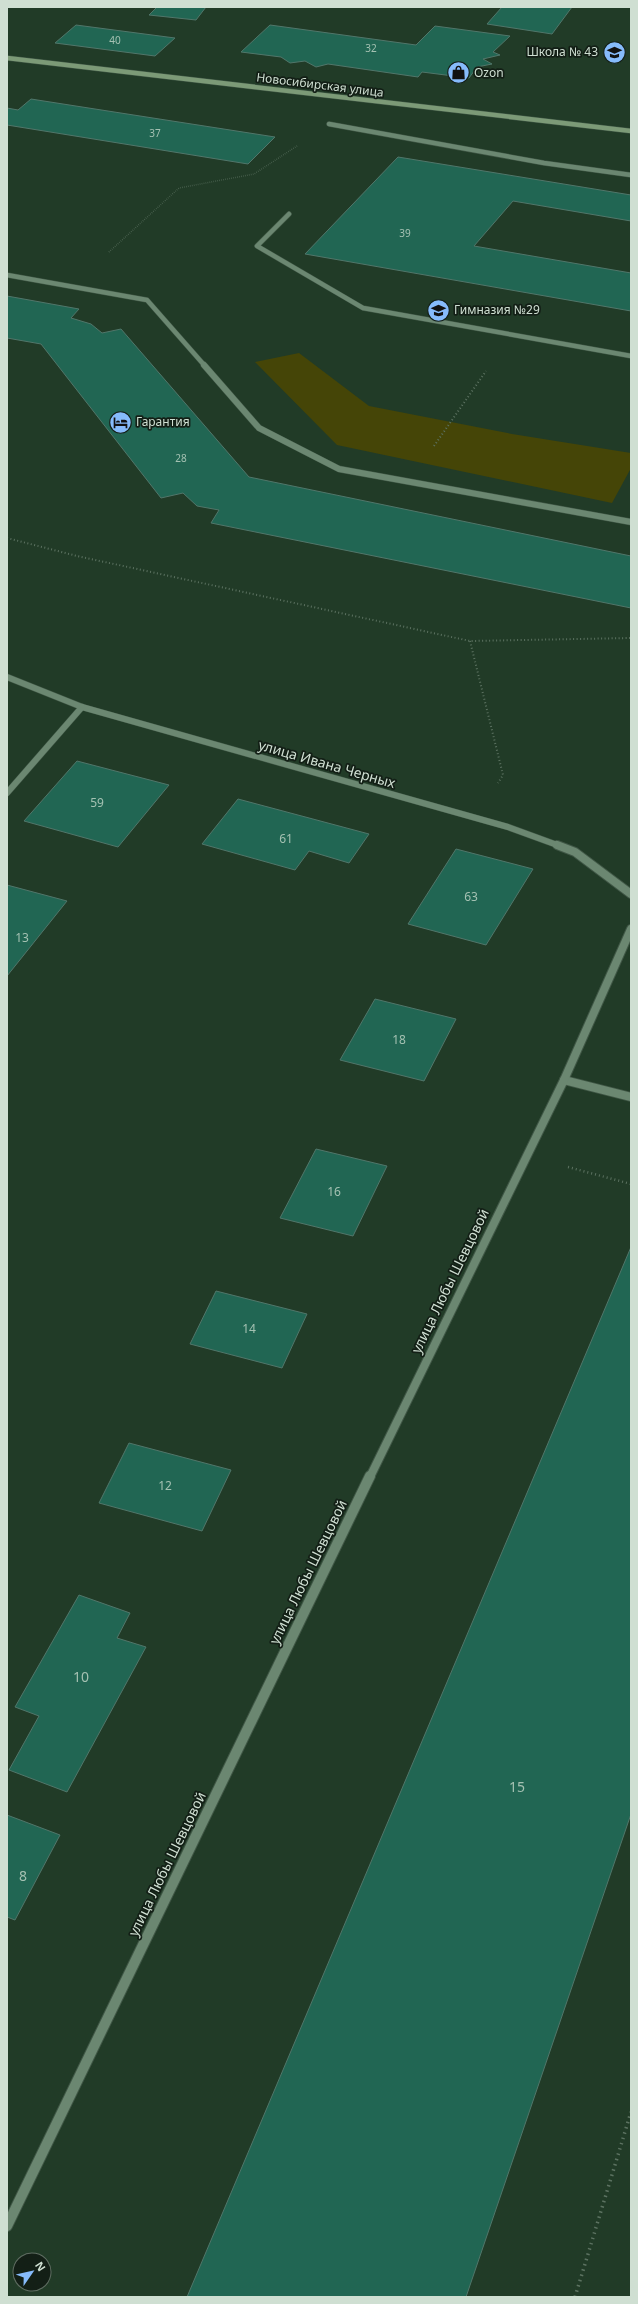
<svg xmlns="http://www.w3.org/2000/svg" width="638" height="2304" font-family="'Noto Sans',sans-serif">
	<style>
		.green { fill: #454507 }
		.building { fill: #216653; stroke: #51766a }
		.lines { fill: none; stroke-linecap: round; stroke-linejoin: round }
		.lane-far2-casing { stroke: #405746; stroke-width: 5.5 }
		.lane-far1-casing { stroke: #405746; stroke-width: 7 }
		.lane-casing { stroke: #405746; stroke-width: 10 }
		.street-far2-casing { stroke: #405746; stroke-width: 7 }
		.street-far1-casing { stroke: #405746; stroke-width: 10 }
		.street-casing { stroke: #405746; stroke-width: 12 }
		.secondary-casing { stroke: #405746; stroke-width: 5.5 }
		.path-far3 { stroke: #5c7261; stroke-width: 1.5; stroke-dasharray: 0.5 1.5; stroke-linecap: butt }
		.path-far2 { stroke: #5c7261; stroke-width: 2; stroke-dasharray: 1 2.5; stroke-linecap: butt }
		.path-far1 { stroke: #5c7261; stroke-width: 2.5; stroke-dasharray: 1 3; stroke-linecap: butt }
		.path { stroke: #5c7261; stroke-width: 3.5; stroke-dasharray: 1.5 4; stroke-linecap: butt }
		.lane-far2 { stroke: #6b8771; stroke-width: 4.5 }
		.lane-far1 { stroke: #6b8771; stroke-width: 6 }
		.lane { stroke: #6b8771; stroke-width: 8 }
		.street-far2 { stroke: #6b8771; stroke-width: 6 }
		.street-far1 { stroke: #6b8771; stroke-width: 8 }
		.street { stroke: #6b8771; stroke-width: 10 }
		.secondary { stroke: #7c9a77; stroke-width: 4.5 }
		.labels { text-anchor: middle; stroke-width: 3.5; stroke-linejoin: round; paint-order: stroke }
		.far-number-label { font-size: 10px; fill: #a4c1b2 }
		.far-poi-label { font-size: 12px; fill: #cfdfd2; stroke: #131f16; text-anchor: start }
		.far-street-label { font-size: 12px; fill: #cfdfd2; stroke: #131f16 }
		.number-label { font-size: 12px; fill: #a4c1b2 }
		.street-label { font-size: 14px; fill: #cfdfd2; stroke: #131f16 }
		.near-number-label { font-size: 14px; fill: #a4c1b2 }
	</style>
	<rect width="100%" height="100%" fill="#213b27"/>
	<!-- green -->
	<path class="green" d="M299,353L369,406L512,434L631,453V468L612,503L337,445L255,362Z"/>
	<!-- building -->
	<g class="building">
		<path d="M157,7H206L196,20L149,15Z"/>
		<path d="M502,7H572L552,34L487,24Z"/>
		<path d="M76,25L175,38L155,56L55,43Z"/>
		<path d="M270,25L416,45L435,26L510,36L493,52L500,55L483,59L492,64L477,67L469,78L422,72L418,77L328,64L316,67L305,61L290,63L281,57L241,52Z"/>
		<path d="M31,99L95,109L275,137L248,164L7,125V108L18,110Z"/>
		<path d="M398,157L631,195V221L513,201L474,246L631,273V311L305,254Z"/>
		<path d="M7,296L79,309L71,318L91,324L102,333L121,329L249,477L631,556V608L211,523L219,510L197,506L183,493L161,498L41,344L7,338Z"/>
		<path d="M77,761L169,785L118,847L24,821Z"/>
		<path d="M238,799L369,834L349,863L309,851L295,870L202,844Z"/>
		<path d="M456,849L533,869L486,945L408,924Z"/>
		<path d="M7,885L67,901L7,976Z"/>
		<path d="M375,999L456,1019L424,1081L340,1060Z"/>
		<path d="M316,1149L387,1166L353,1236L280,1218Z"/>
		<path d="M631,1247V1814L466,2297H187Z"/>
		<path d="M216,1291L307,1314L282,1368L190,1344Z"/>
		<path d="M129,1443L231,1470L202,1531L99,1503Z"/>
		<path d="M79,1595L130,1613L117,1638L146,1647L67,1792L9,1770L39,1716L15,1707Z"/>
		<path d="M7,1815L60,1835L15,1920L7,1917Z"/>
	</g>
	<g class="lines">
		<defs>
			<g id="lane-far2">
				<path d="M329,124L544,163L631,175"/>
				<path d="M289,214L257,246L363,308L631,356"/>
				<path d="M7,275L147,300L205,366"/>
			</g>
			<path id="lane-far1" d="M204,365L259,428L339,469L631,522"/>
			<path id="lane" d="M564,1080L631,1097"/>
			<g id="street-far2">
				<path d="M7,677L82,707L508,827L560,846"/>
				<path d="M7,793L82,707"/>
			</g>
			<g id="street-far1">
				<path d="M557,845L575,852L631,894"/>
				<path d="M370,1477L564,1080L631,929"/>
			</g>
			<path id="street" d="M7,2226L370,1476"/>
			<path id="secondary" d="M7,58L631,131"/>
		</defs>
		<!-- lane-far2 casing -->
		<use href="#lane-far2" class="lane-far2-casing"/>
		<!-- lane-far1 casing -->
		<use href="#lane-far1" class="lane-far1-casing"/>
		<!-- lane casing -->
		<use href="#lane" class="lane-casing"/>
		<!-- street-far2 casing -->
		<use href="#street-far2" class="street-far2-casing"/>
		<!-- street-far1 casing -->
		<use href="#street-far1" class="street-far1-casing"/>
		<!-- street casing -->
		<use href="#street" class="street-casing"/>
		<!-- secondary casing -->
		<use href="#secondary" class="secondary-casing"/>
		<!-- path-far3 -->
		<path class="path-far3" d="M109,252L179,188L254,174L297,146"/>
		<!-- path-far2 -->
		<g class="path-far2">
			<path d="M434,446L486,371"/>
			<path d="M7,538L77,556L470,641L631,638"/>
			<path d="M470,641L503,775L498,783"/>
		</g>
		<!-- path-far1 -->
		<path class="path-far1" d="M568,1167L631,1184"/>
		<!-- path -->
		<path class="path" d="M575,2297L631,2112"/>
		<!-- lane-far2 -->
		<use href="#lane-far2" class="lane-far2"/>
		<!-- lane-far1 -->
		<use href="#lane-far1" class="lane-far1"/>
		<!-- lane -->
		<use href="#lane" class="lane"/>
		<!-- street-far2 -->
		<use href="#street-far2" class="street-far2"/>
		<!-- street-far1 -->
		<use href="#street-far1" class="street-far1"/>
		<!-- street -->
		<use href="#street" class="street"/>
		<!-- secondary -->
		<use href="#secondary" class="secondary"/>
	</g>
	<!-- icons -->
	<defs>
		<symbol id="school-disc" viewBox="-11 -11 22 22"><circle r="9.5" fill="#86bbfb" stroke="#131f16"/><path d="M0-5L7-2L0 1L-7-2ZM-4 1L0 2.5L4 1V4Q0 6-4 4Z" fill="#111"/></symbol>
		<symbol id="shop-disc" viewBox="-11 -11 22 22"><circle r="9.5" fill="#86bbfb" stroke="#131f16"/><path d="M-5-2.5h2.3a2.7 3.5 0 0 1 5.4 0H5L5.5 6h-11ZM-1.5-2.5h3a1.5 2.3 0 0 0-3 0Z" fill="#111"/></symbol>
		<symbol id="hotel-disc" viewBox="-11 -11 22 22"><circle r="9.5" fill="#86bbfb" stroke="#131f16"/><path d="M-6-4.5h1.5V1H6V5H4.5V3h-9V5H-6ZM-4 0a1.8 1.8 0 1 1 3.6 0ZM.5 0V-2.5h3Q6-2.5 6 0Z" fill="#111"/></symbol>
	</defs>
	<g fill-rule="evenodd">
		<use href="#school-disc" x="602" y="40" width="25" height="25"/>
		<use href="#shop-disc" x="446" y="60" width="25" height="25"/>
		<use href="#school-disc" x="426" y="298" width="25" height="25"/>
		<use href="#hotel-disc" x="108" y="410" width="25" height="25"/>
	</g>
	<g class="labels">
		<!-- far-number labels -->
		<g class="far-number-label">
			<text x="115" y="44">40</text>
			<text x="371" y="52">32</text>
			<text x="155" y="137">37</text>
			<text x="405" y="237">39</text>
			<text x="181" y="462">28</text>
		</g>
		<!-- far-poi labels -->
		<g class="far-poi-label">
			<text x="598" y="56" text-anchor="end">Школа № 43</text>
			<text x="474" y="77">Ozon</text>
			<text x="454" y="314">Гимназия №29</text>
			<text x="136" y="426">Гарантия</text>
		</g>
		<!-- far-street labels -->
		<g class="far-street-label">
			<text transform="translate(320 85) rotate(7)" y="4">Новосибирская улица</text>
		</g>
		<!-- number labels -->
		<g class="number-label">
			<text x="97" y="807">59</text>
			<text x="286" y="843">61</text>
			<text x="471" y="901">63</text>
			<text x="22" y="942">13</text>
			<text x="399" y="1044">18</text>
			<text x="334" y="1196">16</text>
			<text x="249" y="1333">14</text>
			<text x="165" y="1490">12</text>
		</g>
		<!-- street labels -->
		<g class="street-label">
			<text transform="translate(327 764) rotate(16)" y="5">улица Ивана Черных</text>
			<text transform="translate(450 1281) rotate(-64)" y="5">улица Любы Шевцовой</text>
			<text transform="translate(308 1572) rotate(-64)" y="5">улица Любы Шевцовой</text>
			<text transform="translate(167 1864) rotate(-64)" y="5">улица Любы Шевцовой</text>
		</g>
		<!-- near-number labels -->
		<g class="near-number-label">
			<text x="81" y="1682">10</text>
			<text x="517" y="1792">15</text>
			<text x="23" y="1881">8</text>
		</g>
	</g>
	<!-- border -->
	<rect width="638" height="2304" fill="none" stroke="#cfdfd2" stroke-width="16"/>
	<!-- north arrow -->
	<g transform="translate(32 2272) rotate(56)"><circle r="19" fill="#131f16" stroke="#5e6c61"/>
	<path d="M0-3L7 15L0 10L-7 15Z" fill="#86bbfb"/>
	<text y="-6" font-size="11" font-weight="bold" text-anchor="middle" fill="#cfdfd2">N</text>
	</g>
</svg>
